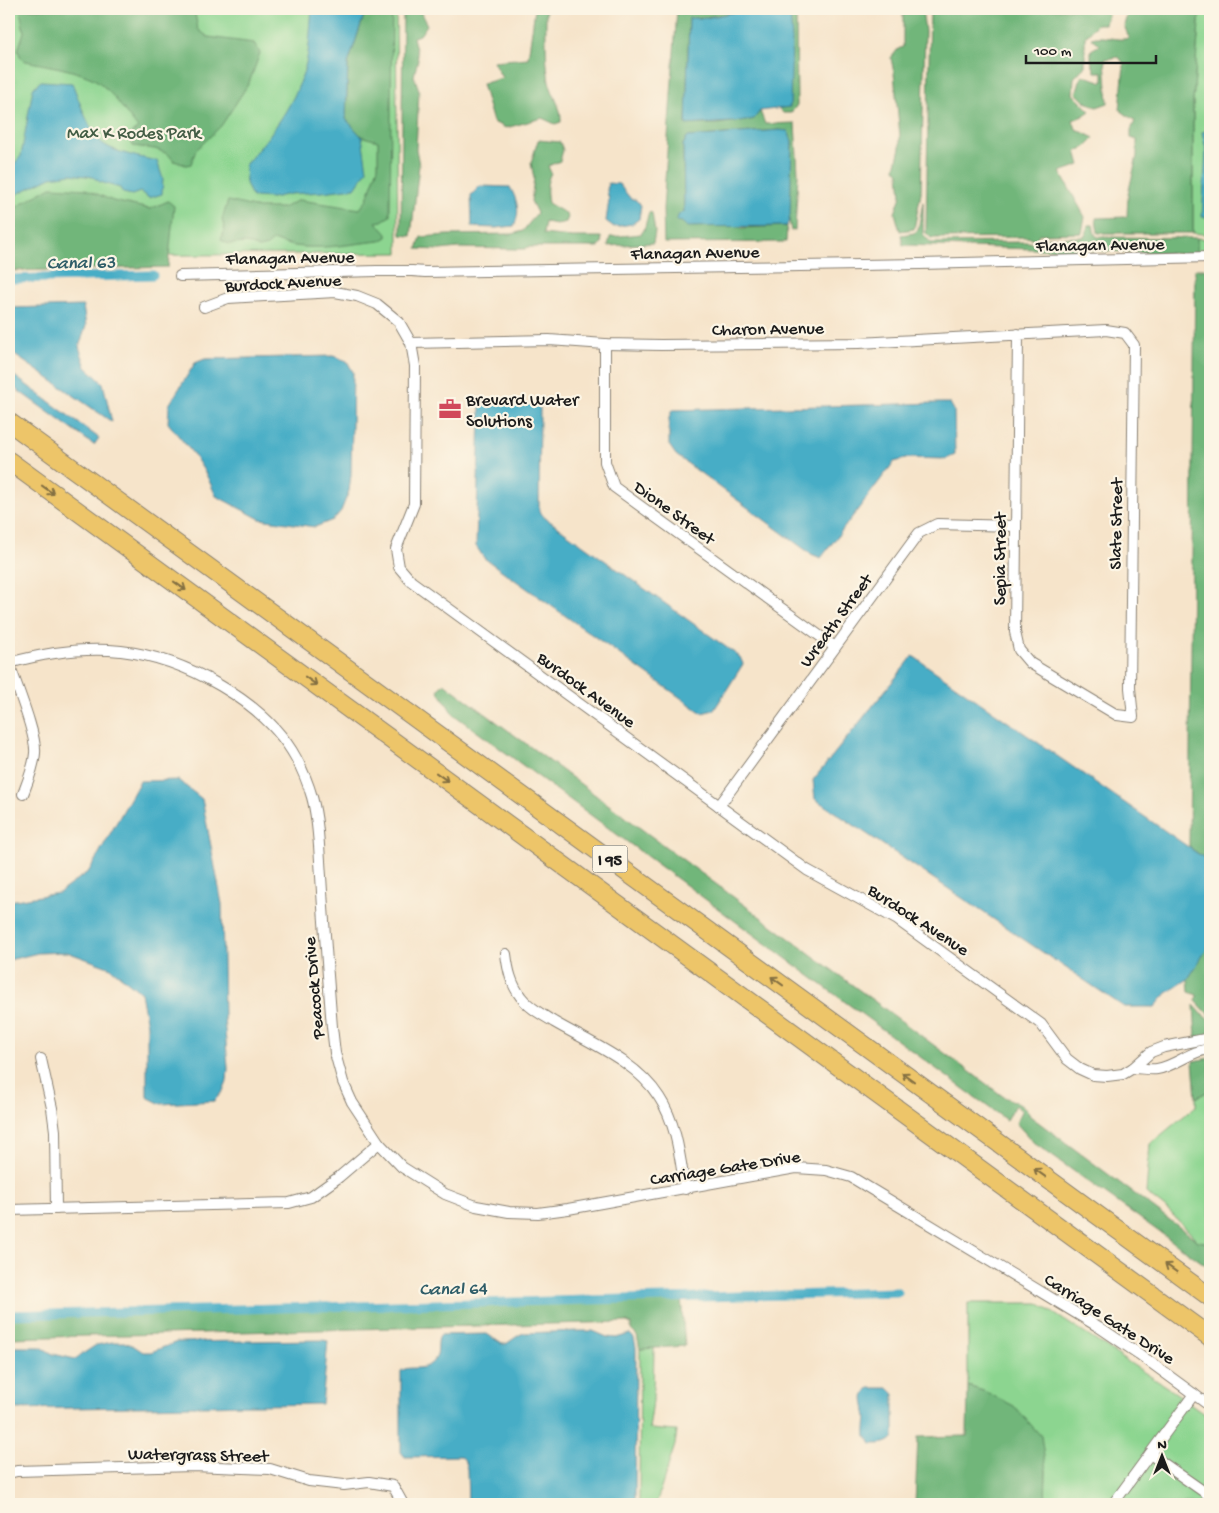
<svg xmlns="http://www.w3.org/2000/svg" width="1219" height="1513" font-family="'Gochi Hand',sans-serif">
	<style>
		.green { fill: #8cd590; stroke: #547856 }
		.forest { fill: #71b67a; stroke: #46694b }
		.water { fill: #47adc6; stroke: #326471 }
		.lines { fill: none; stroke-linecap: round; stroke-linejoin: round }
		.canal { stroke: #47adc6; stroke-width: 9 }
		.street-casing { stroke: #898073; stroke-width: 12 }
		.highway-casing { stroke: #898073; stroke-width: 20 }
		.street { stroke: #fff; stroke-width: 10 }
		.highway { stroke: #edc569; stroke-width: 18 }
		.oneway { stroke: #847042 }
		.labels { text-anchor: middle; stroke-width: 4.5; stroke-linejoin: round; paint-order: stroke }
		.shield { fill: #fcf5e5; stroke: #5f5d58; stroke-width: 1 }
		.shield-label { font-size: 16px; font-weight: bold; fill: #1c1c1c }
		.park-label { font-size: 18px; fill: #435d45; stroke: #fcf5e5 }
		.street-label { font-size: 18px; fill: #1c1c1c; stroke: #fcf5e5 }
		.poi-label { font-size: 18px; fill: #1c1c1c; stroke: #fcf5e5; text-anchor: start }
		.water-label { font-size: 19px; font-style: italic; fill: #2f5d68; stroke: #fcf5e5 }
	</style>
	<rect width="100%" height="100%" fill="#fcf5e5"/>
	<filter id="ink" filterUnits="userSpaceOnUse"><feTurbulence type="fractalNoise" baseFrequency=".02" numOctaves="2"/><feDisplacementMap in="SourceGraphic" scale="10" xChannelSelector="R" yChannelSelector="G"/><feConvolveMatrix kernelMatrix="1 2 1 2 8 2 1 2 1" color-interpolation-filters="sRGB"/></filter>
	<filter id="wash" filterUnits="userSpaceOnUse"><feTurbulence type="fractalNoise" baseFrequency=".0096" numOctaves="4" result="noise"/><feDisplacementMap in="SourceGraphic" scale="20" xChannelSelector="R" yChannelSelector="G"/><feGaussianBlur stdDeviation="1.12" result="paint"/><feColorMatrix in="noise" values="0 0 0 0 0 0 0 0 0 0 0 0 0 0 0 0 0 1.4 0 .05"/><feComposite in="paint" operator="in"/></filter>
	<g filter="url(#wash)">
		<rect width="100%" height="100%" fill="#f6e4ca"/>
		<!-- green -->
		<g class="green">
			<path d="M9,9H396L398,253L9,257Z"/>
			<path d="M1200,9H1210V235L1193,233V102Z"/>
			<path d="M1197,238L1210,239V254H1197Z"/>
			<path d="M1210,1090V1243L1198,1241L1169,1211L1146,1193L1150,1144L1196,1106V1098Z"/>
			<path d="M968,1303H1038L1182,1397L1210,1418V1504H1045L1046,1470L986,1392L968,1386Z"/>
			<path d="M654,1348L653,1401L649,1429L677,1431L675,1445L656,1504H639L640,1349Z"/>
		</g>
		<!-- forest -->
		<g class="forest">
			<path d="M20,9H194L198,29L208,37L254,43L260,53L249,83L221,126L196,150L191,164L186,165L174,161L168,154L155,149L133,146L129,135L138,128C126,114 110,88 94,79C73,69 49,66 26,61L21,58L18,50L24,32Z"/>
			<path d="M366,9H392L390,216L382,221L376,222L387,234V237L380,241C347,244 305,254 274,240L267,246L259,248L247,243L229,244L221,240L223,233L225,231L222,219L228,201L258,208H283L299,200L360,209L367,199L378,167V141L360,136L346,120L348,64Z"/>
			<path d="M403,9H419L427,25L420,35L413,37L418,59L414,76L419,90L416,149L419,165L411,236L401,235Z"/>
			<path d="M535,9H546C546,33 545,57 549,81C552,95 562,107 561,122L555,124L542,118L506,128L493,122L482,84L502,78L493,61L528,58Z"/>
			<path d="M677,9H755C733,12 711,17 689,19L686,124H717L754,119L760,111L765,124L795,123L798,174L795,230L791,231L789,220L792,141L780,130L687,137L683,145L684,212L742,228L787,226L786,242L664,243L663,209Z"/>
			<path d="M790,9H796L797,105L791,113H783L778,108L789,107Z"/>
			<path d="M903,9H922L925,31L921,193L914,229L900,231L895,213L901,196L899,173L895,168L900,148V136L894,73L891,58L898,49L903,47Z"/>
			<path d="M930,9H1106L1108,14L1105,24H1097L1085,37V66L1074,78L1073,94L1090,111L1083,116L1073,120L1076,129L1094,138L1082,150L1076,151L1080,165L1060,172L1085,217L1082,233L1039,234L1036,239L1027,237L931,238L926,233Z"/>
			<path d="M1129,9H1200L1193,102V233H1098L1096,218L1127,217L1128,194L1137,156V140L1131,138V130L1135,121L1120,110L1124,64L1119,57L1105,59L1108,103L1097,107L1084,101L1076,93L1082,75L1103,82V72H1095L1091,60V50L1100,45L1091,38C1104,34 1116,42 1129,38L1124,25Z"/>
			<path d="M538,140L560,142L563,150L560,161L548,166L551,173C546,182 546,192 548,203L565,213L568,217L566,222L557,224L545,222L543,234L572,237H601L602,243L599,247H528L525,249H515L458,248L440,250L417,249L421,237L447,235L513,234L523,231L537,213L531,201L534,178L531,163Z"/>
			<path d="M51,187L86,189L113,201L150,209L168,201L174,206L168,267L9,271V211Z"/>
			<path d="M923,202V234L931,243L1027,242L1036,243L1041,238L1084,237L1086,234L1088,225H1093L1095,235L1098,237L1197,238V254L903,245L901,235L914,233L918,230Z"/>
			<path d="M649,212L652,213L655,232L653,243L608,246L610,237L641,234L644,230Z"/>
			<path d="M1195,269H1210V862L1189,847Z"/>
			<path d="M444,683L1004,1097C1013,1100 1027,1107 1030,1116L1198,1241L1210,1243V1268L1034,1143L1016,1123L1022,1111L1015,1105L1006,1120L453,714L438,690Z"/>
			<path d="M1210,943V1016L1196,1001L1197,995L1189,992L1188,979Z"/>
			<path d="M1194,1005L1203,1015L1210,1021V1053L1197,1056Z"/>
			<path d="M1210,1058V1090L1196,1098L1193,1061Z"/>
			<path d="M681,1297L685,1346L640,1349L637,1336L631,1330V1324L627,1322L9,1338V1316Z"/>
			<path d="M968,1386L986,1392L1014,1406L1041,1436L1046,1470L1045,1504H915L918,1437L967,1436Z"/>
		</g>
		<!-- water -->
		<g class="water">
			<path d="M312,9H366L348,64L346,119L362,137L367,170L355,188L322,192L290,194L272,198L252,197L246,183L245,165C271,135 297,102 306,63C310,46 310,26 312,9Z"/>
			<path d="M750,9H790L792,40L790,107L760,111L754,119L746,121L686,125L689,18H705Z"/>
			<path d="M41,81L72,83C79,99 90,136 105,145C117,153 143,158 157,161L163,179L162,194L149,198L140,192L132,195L123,193L120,188L100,182L93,177L71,174L51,177L9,198V170L21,156L33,88Z"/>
			<path d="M780,130L788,131L792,141L790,216L787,226C754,227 721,226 687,227L682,222L676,221L679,214L684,212L683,145L687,137Z"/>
			<path d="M1206,131L1210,140V217H1202L1206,150L1202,132Z"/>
			<path d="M608,183L619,184L630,198L636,200L641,205L639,219L632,224L614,227L606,221L609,200L607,191Z"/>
			<path d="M480,186L510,187C517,200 521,211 514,226L496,228L472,227L471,195Z"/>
			<path d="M83,306L86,326L79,347L86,367L103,383L112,422L9,351V308Z"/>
			<path d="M333,356L347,361L353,372L351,475L349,491L341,511L333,520L315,527L260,519L216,496L206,474L194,455L168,423L169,405L195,363L205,359Z"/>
			<path d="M9,372L99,438L94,445L9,384Z"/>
			<path d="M485,402L536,405L540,408L539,510L544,517L740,657L743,664L714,710L702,713L484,558L476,546L480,414V406Z"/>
			<path d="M938,403H950L954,410L955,455L946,459L909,458L894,462L821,558L811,554L676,455L669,445V418L672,410Z"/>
			<path d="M913,656L1210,862V944L1188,979L1167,993L1155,1007H1124L815,799L813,780Z"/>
			<path d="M178,780L202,799L222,904L224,1017L228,1068L227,1081L223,1091L214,1101L161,1104L147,1097V1025L141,993L111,968L67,952L38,953L9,960V901L59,893L89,871L140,781Z"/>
			<path d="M579,1331H593L607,1337L616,1338L630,1334L634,1338L636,1347L635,1504H468L467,1469L464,1459L460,1456L405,1457L401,1452V1371C411,1364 424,1374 435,1359C440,1351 436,1343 440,1335L487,1334L502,1344H506L519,1335L524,1333Z"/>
			<path d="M323,1340L328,1341L322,1404L9,1409V1347H41L53,1354L75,1359L96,1345L113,1342H124L134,1346L143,1352H151L177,1342Z"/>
			<path d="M869,1388H888L894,1394V1437C889,1444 880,1444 872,1444L866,1437C865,1430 868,1418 866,1412C865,1402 861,1397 869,1388Z"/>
		</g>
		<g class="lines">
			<!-- canal -->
			<g class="canal">
				<path d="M9,279L153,275"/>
				<path d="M9,1315L898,1292"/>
			</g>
		</g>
	</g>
	<g filter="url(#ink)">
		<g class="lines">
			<defs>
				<g id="street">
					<path d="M180,276L377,271H412L425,272L920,264L1210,257"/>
					<path d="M204,307L228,298L335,292L357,296L377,304L399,322L411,343L415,366L414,504L396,549L399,567L411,581L807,870L896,919L1041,1024L1067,1059L1080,1069L1093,1075L1107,1076L1123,1074L1133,1068L1151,1052L1164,1047L1210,1038"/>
					<path d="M411,343L549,340L605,344L661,345L859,343L1106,330L1125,333L1134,345L1130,688L1133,717L1117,715L1030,663L1019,650L1015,632L1018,334"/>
					<path d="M605,344V462L614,487L835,647"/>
					<path d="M9,663C45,653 84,647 121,651C184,658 265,701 296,758C303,771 308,783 312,797C319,822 319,850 321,876C324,926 328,976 332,1027L335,1053L343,1082L352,1102L379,1143L402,1167L445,1194L476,1206L509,1212L538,1213L568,1209L796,1168L826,1170L851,1177L1099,1327L1139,1354L1210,1406"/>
					<path d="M9,663C15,682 37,735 35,753C34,767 28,781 23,794"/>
					<path d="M719,806L919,533L937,524L1015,526"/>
					<path d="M506,954C508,970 511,984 521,997C529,1008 543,1015 554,1022C590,1043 636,1061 659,1097C677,1124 680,1158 685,1189"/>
					<path d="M41,1059L52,1108L55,1131L56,1209"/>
					<path d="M1133,1068C1141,1068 1150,1070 1157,1069C1176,1066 1191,1050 1210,1049"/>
					<path d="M9,1210L289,1203L311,1197L339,1177L379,1143"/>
					<path d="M1150,1454L1210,1496"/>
					<path d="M9,1473L17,1471L193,1466L270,1469L309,1481L344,1485L369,1482L393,1486L403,1504"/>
					<path d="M1113,1504L1194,1394"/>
				</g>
				<g id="highway">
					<path d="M9,422L1210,1297"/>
					<path d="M9,461L1210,1337"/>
				</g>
			</defs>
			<!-- street casing -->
			<use href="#street" class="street-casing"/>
			<!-- highway casing -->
			<use href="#highway" class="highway-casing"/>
			<!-- street -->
			<use href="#street" class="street"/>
			<!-- highway -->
			<use href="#highway" class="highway"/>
		</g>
		<!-- one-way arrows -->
		<defs><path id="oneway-shaft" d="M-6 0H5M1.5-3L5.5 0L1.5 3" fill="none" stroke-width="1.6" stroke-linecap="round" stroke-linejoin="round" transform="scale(1.25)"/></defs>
		<g class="oneway">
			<use href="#oneway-shaft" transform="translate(48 490) rotate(36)"/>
			<use href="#oneway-shaft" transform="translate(180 586) rotate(36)"/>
			<use href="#oneway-shaft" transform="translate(311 681) rotate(36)"/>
			<use href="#oneway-shaft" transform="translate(442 777) rotate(36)"/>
			<use href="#oneway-shaft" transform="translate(777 981) rotate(-144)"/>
			<use href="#oneway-shaft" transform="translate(908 1077) rotate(-144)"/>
			<use href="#oneway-shaft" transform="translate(1040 1173) rotate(-144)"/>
			<use href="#oneway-shaft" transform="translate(1171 1268) rotate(-144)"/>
		</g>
	</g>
	<!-- icons -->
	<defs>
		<symbol id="office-bare" viewBox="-9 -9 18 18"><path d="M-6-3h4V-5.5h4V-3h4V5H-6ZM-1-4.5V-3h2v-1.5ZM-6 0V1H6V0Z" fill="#d1495b" stroke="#fcf5e5" stroke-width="2.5" paint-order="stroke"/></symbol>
	</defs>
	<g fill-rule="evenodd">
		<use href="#office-bare" x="434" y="393" width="32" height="32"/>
	</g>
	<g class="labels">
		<!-- shield labels -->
		<rect class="shield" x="592.5" y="845.5" width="35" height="27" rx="4"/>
		<g class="shield-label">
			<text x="610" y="865">I 95</text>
		</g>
		<!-- park labels -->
		<g class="park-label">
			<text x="134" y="138">Max K Rodes Park</text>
		</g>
		<!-- street labels -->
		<g class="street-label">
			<text transform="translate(1100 244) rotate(-1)" y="6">Flanagan Avenue</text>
			<text transform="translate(695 252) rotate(-1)" y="6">Flanagan Avenue</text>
			<text transform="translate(290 257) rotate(-1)" y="6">Flanagan Avenue</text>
			<text transform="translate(283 282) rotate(-3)" y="6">Burdock Avenue</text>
			<text transform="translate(768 328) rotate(-1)" y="6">Charon Avenue</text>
			<text transform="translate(675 512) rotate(36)" y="6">Dione Street</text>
			<text transform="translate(1115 524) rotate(-89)" y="6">Slate Street</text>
			<text transform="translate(999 559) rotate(-90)" y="6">Sepia Street</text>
			<text transform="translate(835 620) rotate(-54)" y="6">Wreath Street</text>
			<text transform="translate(587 689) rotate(36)" y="6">Burdock Avenue</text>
			<text transform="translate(919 919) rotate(33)" y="6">Burdock Avenue</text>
			<text transform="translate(313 988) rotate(-95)" y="6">Peacock Drive</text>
			<text transform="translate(725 1167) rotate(-9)" y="6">Carriage Gate Drive</text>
			<text transform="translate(1110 1318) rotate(33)" y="6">Carriage Gate Drive</text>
			<text transform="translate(198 1454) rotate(1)" y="6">Watergrass Street</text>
		</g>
		<!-- poi labels -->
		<g class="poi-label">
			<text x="466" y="405">Brevard Water<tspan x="466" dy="21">Solutions</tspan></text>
		</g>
		<!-- water labels -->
		<g class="water-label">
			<text transform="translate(81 261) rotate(-1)" y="7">Canal 63</text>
			<text transform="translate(453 1287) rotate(-1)" y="7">Canal 64</text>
		</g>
	</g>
	<!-- margin -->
	<rect width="1219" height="1513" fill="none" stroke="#fcf5e5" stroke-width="30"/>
	<!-- north arrow -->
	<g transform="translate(1162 1456)" stroke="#fcf5e5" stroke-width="4" paint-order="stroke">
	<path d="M0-4L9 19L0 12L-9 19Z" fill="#1c1c1c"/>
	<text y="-8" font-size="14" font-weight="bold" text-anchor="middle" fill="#1c1c1c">N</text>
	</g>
	<!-- scale -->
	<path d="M1026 55v8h130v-8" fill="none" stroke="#1c1c1c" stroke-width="2.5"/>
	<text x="1034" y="55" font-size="15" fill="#1c1c1c" stroke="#fcf5e5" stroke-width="4" paint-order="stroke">100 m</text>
</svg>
